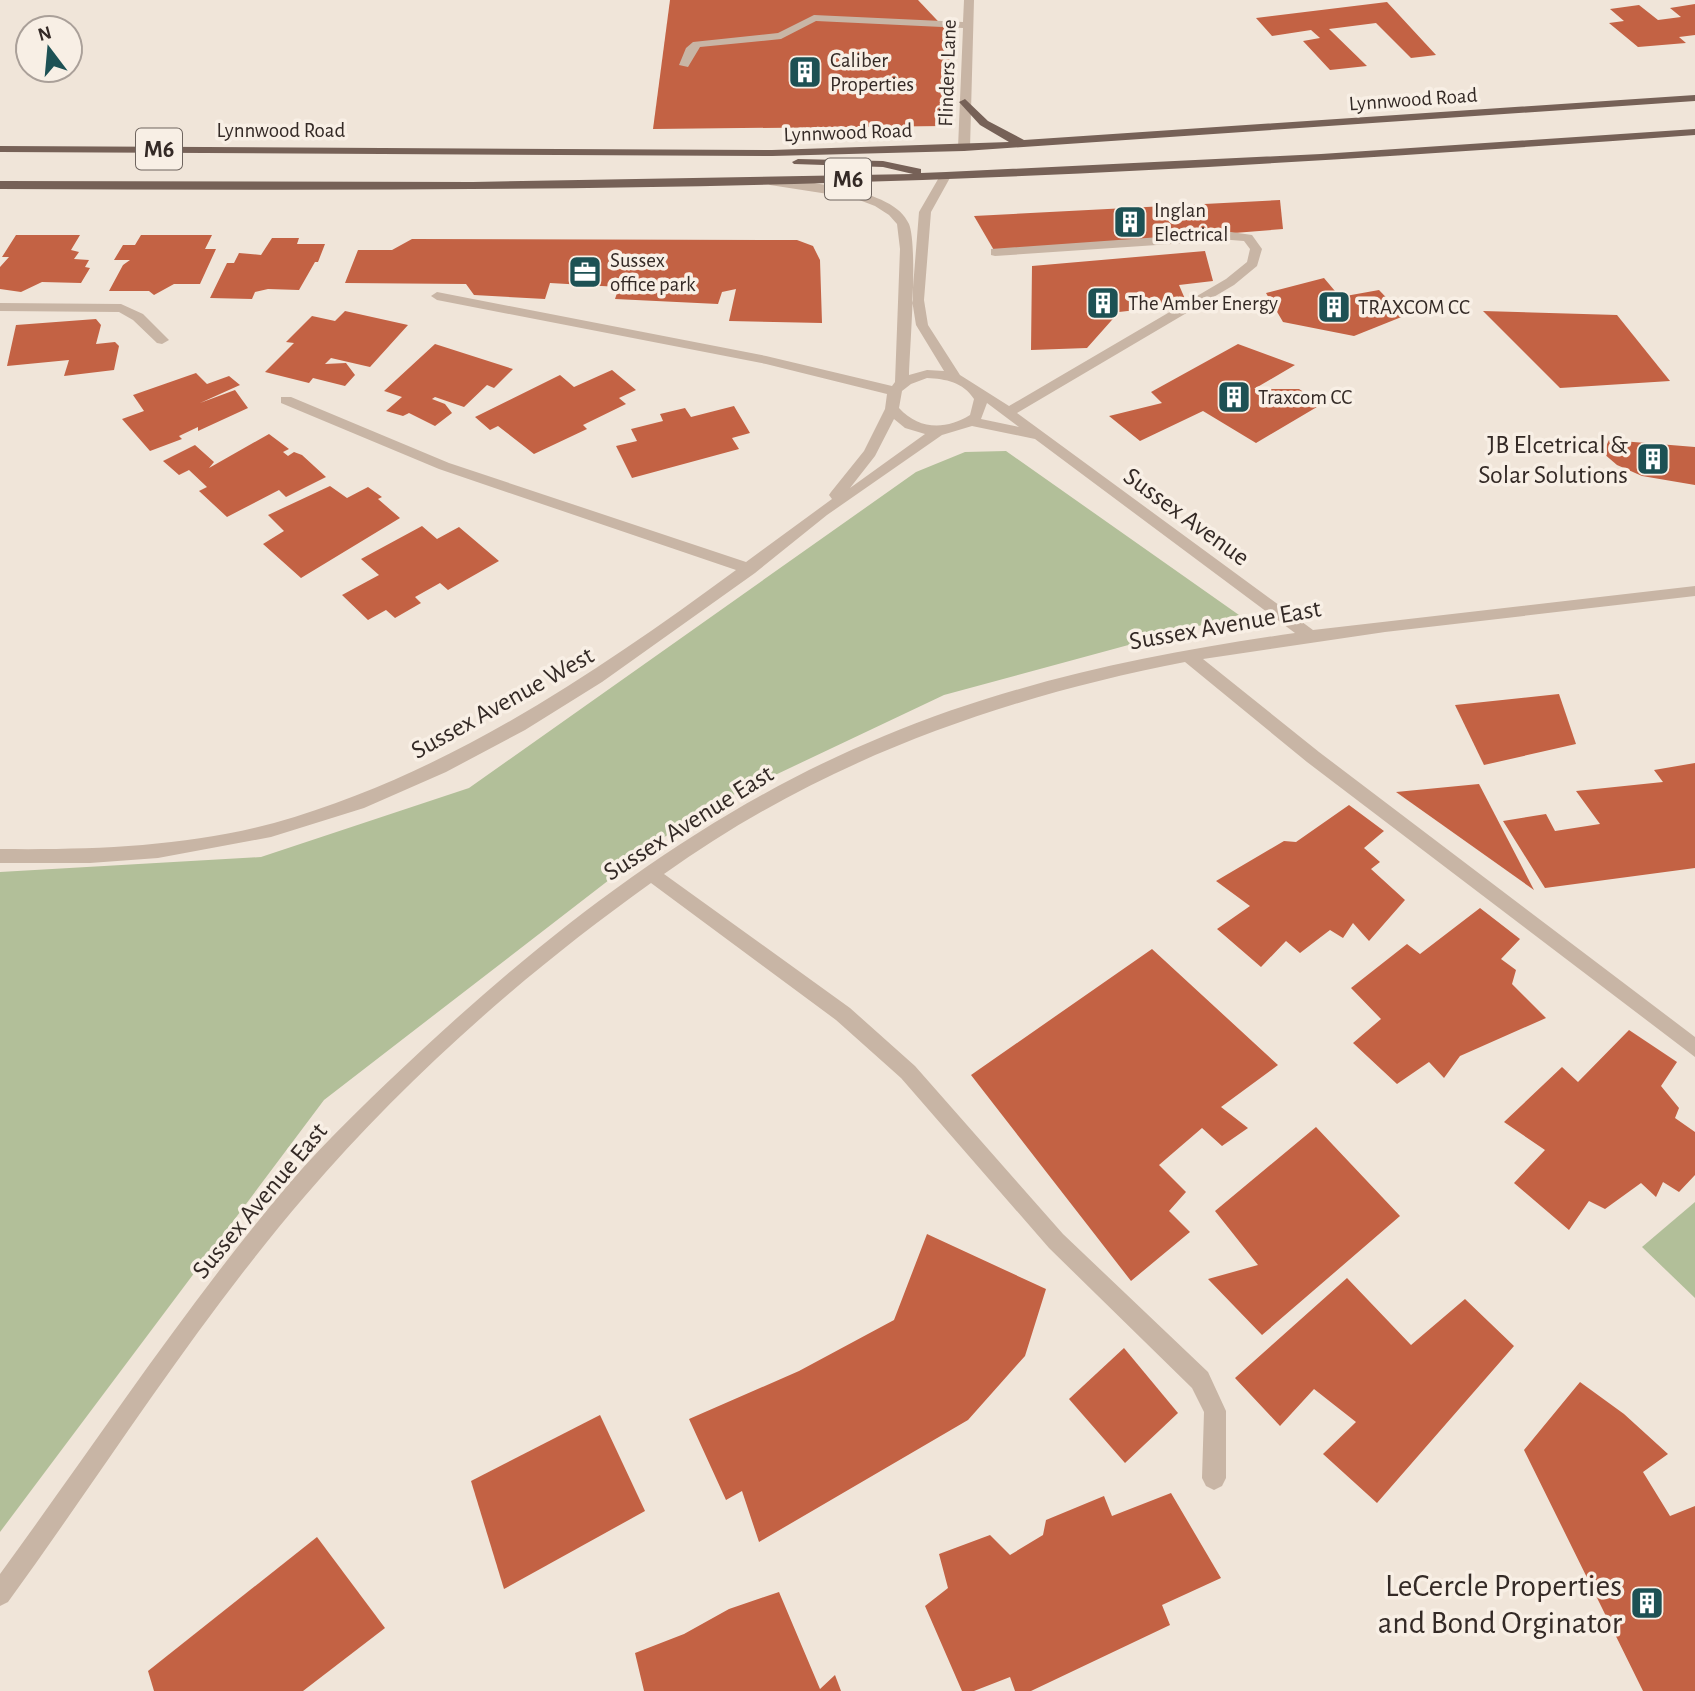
<svg xmlns="http://www.w3.org/2000/svg" width="1695" height="1691" font-family="'Alegreya Sans',sans-serif">
	<style>
		.green { fill: #b2bf99 }
		.building { fill: #c36244 }
		.lines { fill: none; stroke-linecap: round; stroke-linejoin: round }
		.minor { fill: #c8b5a5; fill-rule: evenodd }
		.major { fill: #766157; fill-rule: evenodd }
		.labels { text-anchor: middle; stroke-width: 7; stroke-linejoin: round; paint-order: stroke }
		.far-poi-label { font-size: 21px; fill: #342a26; stroke: #f8efe5; text-anchor: start }
		.far-street-label { font-size: 21px; fill: #342a26; stroke: #f8efe5 }
		.shield { fill: #f8efe5; stroke: #6f655f; stroke-width: 2 }
		.shield-label { font-size: 24px; font-weight: bold; fill: #342a26 }
		.poi-label { font-size: 26px; fill: #342a26; stroke: #f8efe5; text-anchor: end }
		.street-label { font-size: 26px; fill: #342a26; stroke: #f8efe5 }
		.near-poi-label { font-size: 32px; fill: #342a26; stroke: #f8efe5; text-anchor: end }
	</style>
	<rect width="100%" height="100%" fill="#f0e5d9"/>
	<!-- green -->
	<g class="green">
		<path d="M1006,451L1239,615L944,695L697,812L324,1100L0,1532V872L261,857L469,788L916,472L965,452Z"/>
		<path d="M1695,1202V1298L1642,1247Z"/>
	</g>
	<!-- building -->
	<g class="building">
		<path d="M670,0H918L952,36L944,126L653,129Z"/>
		<path d="M1387,2L1436,55L1411,58L1376,23L1329,29L1367,66L1330,70L1303,41L1320,38L1311,30L1272,36L1256,18Z"/>
		<path d="M1695,4V35L1679,37L1686,43L1638,47L1609,23L1624,21L1610,9L1639,5L1658,20L1681,17L1670,8Z"/>
		<path d="M1280,200L1283,229L995,252L974,216Z"/>
		<path d="M16,235H80L71,250L79,252L74,259L89,260L85,267L90,268L81,283L42,282L21,292L0,289V267L9,257H2Z"/>
		<path d="M141,235H212L205,249H216L200,284H174L154,295L149,291H109L123,265L130,260H114L123,245H135Z"/>
		<path d="M272,238H299L297,244H325L318,262H315L299,290L268,289L255,292L252,299L210,298L227,263H234L239,253L261,255Z"/>
		<path d="M412,239L797,240L813,246L820,260L822,323L729,321L736,289L722,292L718,304L615,299L619,287L550,283L545,299L474,295L466,284L345,283L358,250H392Z"/>
		<path d="M1205,251L1213,281L1179,285L1185,299L1162,307L1119,312L1087,348L1031,350L1032,266Z"/>
		<path d="M1324,278L1340,297L1379,290L1404,316L1354,336L1283,322L1266,293Z"/>
		<path d="M345,311L408,325L370,367L331,358L325,364L346,363L355,375L345,386L313,378L309,383L265,372L294,343L286,342L312,316L335,321Z"/>
		<path d="M1483,311L1617,315L1670,381L1560,388Z"/>
		<path d="M96,319L101,325L96,344L115,342L119,346L114,370L64,376L69,360L7,366L16,325Z"/>
		<path d="M435,344L513,369L494,388L487,385L464,407L435,397L432,399L445,404L452,413L435,426L409,413L403,416L386,411L402,397L384,391Z"/>
		<path d="M1238,344L1295,365L1254,389H1299L1322,404L1256,443L1203,411L1140,441L1109,416L1162,403L1151,392Z"/>
		<path d="M612,370L636,390L619,398L626,404L583,425L587,429L534,454L498,426L490,430L475,417L560,375L574,387Z"/>
		<path d="M196,373L207,384L229,376L240,385L200,403L235,390L248,408L198,431V427L179,436L182,439L150,451L122,419L144,411L133,395Z"/>
		<path d="M734,406L750,433L732,438L739,449L632,478L616,446L637,441L631,429L663,421L660,414L685,408L691,417Z"/>
		<path d="M269,434L289,449L283,452L288,456L294,452L302,455L326,477L286,497L279,490L227,517L199,491L207,487L189,470L179,475L163,461L195,445L214,462L209,468Z"/>
		<path d="M1609,440L1695,447V485L1642,476L1617,465L1603,453Z"/>
		<path d="M330,486L347,498L368,487L382,497L378,499L400,518L301,578L263,544L284,531L268,515Z"/>
		<path d="M422,526L437,539L459,527L499,561L448,590L440,583L415,597L421,603L395,618L386,610L368,620L342,595L379,575L361,559Z"/>
		<path d="M1559,694L1576,744L1484,765L1455,705Z"/>
		<path d="M1695,763V868L1545,888L1503,821L1546,814L1555,831L1600,824L1576,791L1663,782L1654,770Z"/>
		<path d="M1479,784L1534,890L1396,792Z"/>
		<path d="M1349,805L1384,831L1364,848L1380,862L1371,869L1405,900L1369,941L1353,923L1343,938L1330,930L1300,953L1286,941L1261,967L1217,929L1250,906L1216,881L1284,841L1296,842Z"/>
		<path d="M1480,908L1520,939L1501,959L1516,970L1512,984L1546,1018L1460,1056L1444,1078L1429,1062L1397,1084L1353,1043L1381,1019L1351,988L1407,944L1420,954Z"/>
		<path d="M1152,949L1278,1065L1221,1107L1248,1128L1222,1146L1202,1128L1159,1165L1186,1192L1169,1211L1190,1232L1131,1281L971,1075Z"/>
		<path d="M1629,1030L1677,1062L1661,1086L1679,1108L1675,1118L1695,1132V1175L1679,1192L1663,1182L1656,1197L1641,1183L1605,1209L1589,1201L1569,1230L1514,1183L1545,1150L1504,1122L1562,1067L1578,1082Z"/>
		<path d="M1316,1127L1400,1216L1262,1335L1208,1279L1258,1265L1215,1211Z"/>
		<path d="M927,1234L1046,1289L1025,1356L968,1420L759,1542L742,1491L726,1500L689,1419L799,1371L894,1320Z"/>
		<path d="M1347,1278L1411,1345L1465,1299L1514,1346L1377,1503L1323,1454L1356,1422L1314,1389L1280,1426L1235,1378Z"/>
		<path d="M1124,1348L1178,1413L1125,1463L1069,1399Z"/>
		<path d="M1580,1382L1624,1414L1668,1454L1643,1472L1670,1516L1695,1506V1691H1643L1524,1450Z"/>
		<path d="M600,1415L645,1511L504,1589L471,1481Z"/>
		<path d="M1171,1493L1221,1578L1162,1605L1170,1625L1031,1691H1015L1010,1677L974,1691H962L925,1606L948,1588L939,1554L990,1535L1010,1555L1043,1535L1046,1520L1104,1496L1112,1516Z"/>
		<path d="M317,1537L385,1628L303,1691H154L148,1671Z"/>
		<path d="M779,1592L820,1689L835,1675L841,1691H644L635,1653L684,1634L729,1609Z"/>
	</g>
	<g class="lines">
		<!-- minor -->
		<g class="minor">
			<path d="M964,0H974L970,148L964,151L958,148L963,28L816,21L781,39L700,47L688,67L679,65L686,48L693,42L778,33L814,15L963,22Z"/>
			<path d="M941,174L951,176L931,212L924,300L928,325L960,375L1009,406L1226,279L1247,262L1250,249L1244,241L1231,240L995,256L991,255V249L1231,232L1252,235L1262,249L1257,266L1234,285L1017,413L1313,630L1695,586V596L1385,632L1203,659L1319,752L1695,1037V1057L1307,762L1185,662C999,698 820,762 664,874L850,1008L915,1066L1063,1234L1208,1372L1226,1411V1478L1222,1486L1214,1490L1206,1486L1202,1478L1204,1412L1192,1388L1049,1248L901,1078L836,1020L651,883C525,973 406,1078 305,1196C196,1323 106,1467 8,1602L0,1606V1574C95,1444 184,1308 288,1185C330,1136 377,1092 424,1048C560,922 711,807 884,736C1016,681 1155,653 1295,633L1035,439L972,426L942,435L827,515L755,573L602,682L525,730L446,772L364,808L271,837L158,858L90,863H0V849C91,850 185,847 274,823C447,774 593,675 736,570L439,469L281,403V397H291L449,463L746,562L832,499L829,495L831,492L864,451L885,409L887,394L766,364L437,300L431,296L437,292L766,356L892,386L895,382L900,249L897,224L889,215L875,206L854,198L770,185L764,181L770,177C804,183 894,187 909,224C918,247 910,345 909,375L927,370L944,371L916,325L912,300L919,212ZM927,378C946,379 963,382 974,399L970,415C946,430 919,430 899,408L902,391L911,384ZM987,403L1019,427L981,419ZM894,419L905,428L925,434L850,488L875,456Z"/>
			<path d="M0,303L121,304L143,314L169,340L162,344L157,343L133,320L119,312L0,311Z"/>
		</g>
		<!-- major -->
		<g class="major">
			<path d="M1695,95V101L964,151L772,156L0,152V146L772,150L1009,142L980,125L959,102L965,99L988,121L1024,140Z"/>
			<path d="M1695,129V135C1406,156 1117,175 827,183C551,191 276,190 0,189V181L473,182L913,174L883,167L794,164L792,162L798,159L883,161L921,169V173L946,172L1321,154Z"/>
		</g>
	</g>
	<!-- icons -->
	<defs>
		<symbol id="building-square" viewBox="-11 -11 22 22"><rect x="-9" y="-9" width="18" height="18" rx="4" fill="#1d5154" stroke="#f8efe5"/><path d="M-4-6H4V6H1V3H-1V6H-4ZM-2.5-4.3h1.7v1.8h-1.7ZM.8-4.3h1.7v1.8H.8ZM-2.5-1h1.7V.8h-1.7ZM.8-1h1.7V.8H.8Z" fill="#fff"/></symbol>
		<symbol id="office-square" viewBox="-11 -11 22 22"><rect x="-9" y="-9" width="18" height="18" rx="4" fill="#1d5154" stroke="#f8efe5"/><path d="M-6-3h4V-5.5h4V-3h4V5H-6ZM-1-4.5V-3h2v-1.5ZM-6 0V1H6V0Z" fill="#fff"/></symbol>
	</defs>
	<g fill-rule="evenodd">
		<use href="#building-square" x="786" y="53" width="38" height="38"/>
		<use href="#building-square" x="1111" y="203" width="38" height="38"/>
		<use href="#office-square" x="566" y="253" width="38" height="38"/>
		<use href="#building-square" x="1084" y="284" width="38" height="38"/>
		<use href="#building-square" x="1315" y="288" width="38" height="38"/>
		<use href="#building-square" x="1215" y="378" width="38" height="38"/>
		<use href="#building-square" x="1634" y="440" width="38" height="38"/>
		<use href="#building-square" x="1628" y="1584" width="38" height="38"/>
	</g>
	<g class="labels">
		<!-- far-poi labels -->
		<g class="far-poi-label">
			<text x="830" y="67">Caliber<tspan x="830" dy="24">Properties</tspan></text>
			<text x="1154" y="217">Inglan<tspan x="1154" dy="24">Electrical</tspan></text>
			<text x="610" y="267">Sussex<tspan x="610" dy="24">office park</tspan></text>
			<text x="1128" y="310">The Amber Energy</text>
			<text x="1358" y="314">TRAXCOM CC</text>
			<text x="1258" y="404">Traxcom CC</text>
		</g>
		<!-- far-street labels -->
		<g class="far-street-label">
			<text transform="translate(947 73) rotate(-88)" y="7">Flinders Lane</text>
			<text transform="translate(1413 99) rotate(-4)" y="7">Lynnwood Road</text>
			<text x="281" y="137">Lynnwood Road</text>
			<text transform="translate(848 132) rotate(-2)" y="7">Lynnwood Road</text>
		</g>
		<!-- shield labels -->
		<g class="shield">
			<rect x="136" y="128.5" width="46" height="41" rx="5"/>
			<rect x="825" y="158.5" width="46" height="41" rx="5"/>
		</g>
		<g class="shield-label">
			<text x="159" y="157">M6</text>
			<text x="848" y="187">M6</text>
		</g>
		<!-- poi labels -->
		<g class="poi-label">
			<text x="1628" y="453">JB Elcetrical &amp;<tspan x="1628" dy="30">Solar Solutions</tspan></text>
		</g>
		<!-- street labels -->
		<g class="street-label">
			<text transform="translate(1187 516) rotate(36)" y="9">Sussex Avenue</text>
			<text transform="translate(1225 624) rotate(-10)" y="9">Sussex Avenue East</text>
			<text transform="translate(502 702) rotate(-29)" y="9">Sussex Avenue West</text>
			<text transform="translate(688 822) rotate(-32)" y="9">Sussex Avenue East</text>
			<text transform="translate(259 1200) rotate(-50)" y="9">Sussex Avenue East</text>
		</g>
		<!-- near-poi labels -->
		<g class="near-poi-label">
			<text x="1622" y="1596">LeCercle Properties<tspan x="1622" dy="37">and Bond Orginator</tspan></text>
		</g>
	</g>
	<!-- north arrow -->
	<g transform="translate(49 49) rotate(344)"><circle r="33" fill="#f8efe5" stroke="#aaa099" stroke-width="2"/>
	<path d="M0-5L12 26L0 18L-12 26Z" fill="#1d5154"/>
	<text y="-10" font-size="19" font-weight="bold" text-anchor="middle" fill="#342a26">N</text>
	</g>
</svg>
